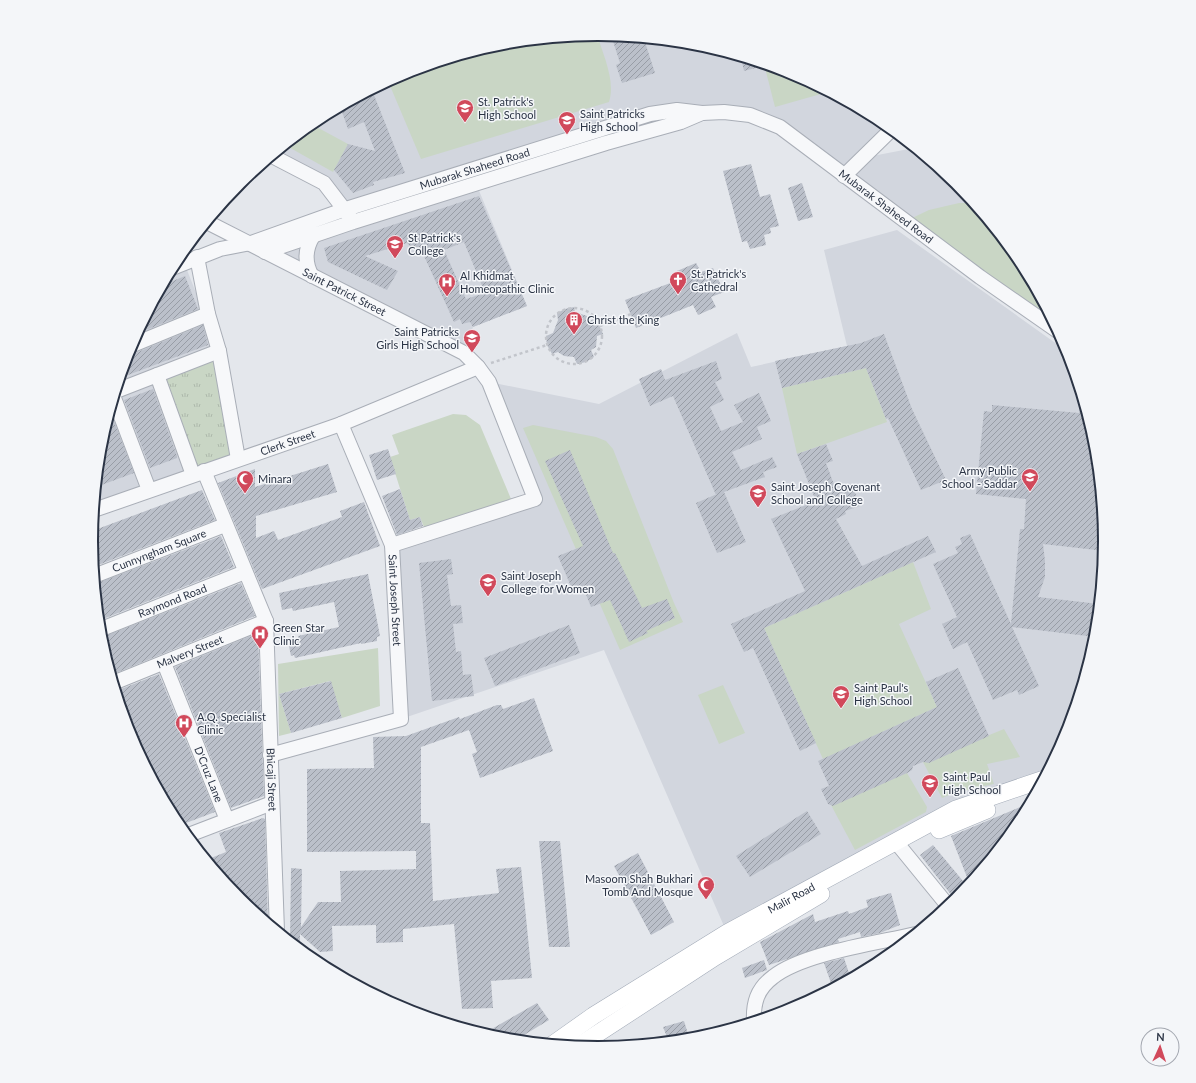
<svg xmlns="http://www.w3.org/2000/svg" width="1196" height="1083" font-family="Lato,sans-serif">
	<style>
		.built { fill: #d2d6de }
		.grass { fill: #c9d6c5 }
		.park { fill: url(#park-tufts) }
		.building { fill: url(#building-hatch); fill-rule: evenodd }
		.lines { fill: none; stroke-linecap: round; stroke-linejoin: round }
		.minor-casing { stroke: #a9aeb7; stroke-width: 16 }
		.major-casing { stroke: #a3abb8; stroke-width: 18 }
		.path { stroke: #c2c5cb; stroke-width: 2.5; stroke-dasharray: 3 3; stroke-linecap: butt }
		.minor { stroke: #f7f8fa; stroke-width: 14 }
		.major { stroke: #fff; stroke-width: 17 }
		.labels { text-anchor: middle; stroke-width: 3; stroke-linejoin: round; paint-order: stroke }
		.poi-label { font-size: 11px; fill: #2b3445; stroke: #f4f6f9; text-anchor: start }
		.street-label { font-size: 11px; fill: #2b3445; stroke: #f4f6f9 }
		.rim { fill: none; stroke: #2b3445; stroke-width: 2 }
	</style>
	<defs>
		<pattern id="park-tufts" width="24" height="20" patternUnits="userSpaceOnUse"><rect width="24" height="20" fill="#c9d6c5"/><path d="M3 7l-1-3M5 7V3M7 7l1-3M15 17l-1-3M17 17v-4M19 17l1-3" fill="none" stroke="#adb8ab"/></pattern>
		<pattern id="building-hatch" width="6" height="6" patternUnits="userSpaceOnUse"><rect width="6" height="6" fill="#bbc0ca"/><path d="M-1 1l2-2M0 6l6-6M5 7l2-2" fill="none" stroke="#989da6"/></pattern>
	</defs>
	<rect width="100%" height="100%" fill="#e4e7ec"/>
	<!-- built -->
	<g class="built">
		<path d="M598,34L697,44L792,73L880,120L892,129L862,158L914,148L957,183L1020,260L1059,332L844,176L750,115L650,114L346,209L324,183L272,156L316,119L404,73L499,44Z"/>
		<path d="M475,181L527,306L473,327L464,353L251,243L353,222Z"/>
		<path d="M897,230L1068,352L1096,443L1105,542L1096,641L1067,736L1044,779L956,809L727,933L604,650L401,719L392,545L539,498L489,382L599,404L737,333L751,367L847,346L824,250Z"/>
		<path d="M185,265L219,351L193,475L94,510L100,442L129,347L170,271Z"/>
	</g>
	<!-- grass -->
	<g class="grass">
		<path d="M597,34C603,55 616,81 609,102L421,159L388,81L404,73L499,44Z"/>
		<path d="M764,64L792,73L828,92L775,107Z"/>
		<path d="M311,124L348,144L333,172L285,145Z"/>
		<path d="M959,203H973L1020,260L1057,328L910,219L929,210Z"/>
		<path d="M866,368L887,422L797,454L782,388Z"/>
		<path d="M453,414L466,415L480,425L511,499L424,527L420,517L410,520L390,457L399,454L392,435Z"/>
		<path d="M533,425L596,437L606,441L613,449L674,603L683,622L620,650L523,428Z"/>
		<path d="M913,562L931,609L899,624L937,707L823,759L764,628Z"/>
		<path d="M378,648L380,706L342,718L330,681L279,694L291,733L279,736L278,664Z"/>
		<path d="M723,685L745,733L719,744L698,695Z"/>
		<path d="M1004,729L1020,757L987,764L994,784L970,789L956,796L954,793L942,798L923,762Z"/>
		<path d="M907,773L927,807L926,812L855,850L831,805Z"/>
	</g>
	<!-- park -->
	<path class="park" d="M219,351L238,459L193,475L157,375Z"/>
	<!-- building -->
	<g class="building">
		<path d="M611,35L644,39L655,73L622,83L616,65L620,63Z"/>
		<path d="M741,57L746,59L767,65L744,71Z"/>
		<path d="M372,90L405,173L373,182L374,185L353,193L334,170L348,144L375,151L364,122L348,129L340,106Z"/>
		<path d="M751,164L760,197L770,194L779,226L770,228L771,233L764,235L766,245L750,249L747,241L742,242L723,171Z"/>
		<path d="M802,183L813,217L798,221L788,188Z"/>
		<path d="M479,196L527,306L473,327L470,322L462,324L460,319L454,322L420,247H411L407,243L365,256L398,271L387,290L328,262L324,248ZM464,242L485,293L466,299L444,250Z"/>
		<path d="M696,263L701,272L713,268L724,292L711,297L716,307L698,315L693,305L636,328L625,300L681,279L677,271Z"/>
		<path d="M185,276L198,309L136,334L163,285Z"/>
		<path d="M574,307L575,312L587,316L590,321L596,318L603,334L597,336L596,347L591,350L594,357L586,362L577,364L574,357L564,356L558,352L552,354L547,345L546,336L553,333L558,320L557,313L565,309Z"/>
		<path d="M203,325L208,345L120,378L127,354H133Z"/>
		<path d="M884,334L912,409L946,480L921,490L888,418L886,419L866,368L782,388L775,361L861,343Z"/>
		<path d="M716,361L722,379L715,382L724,400L710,407L721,431L743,422L734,405L759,393L771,421L757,427L762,439L732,452L741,470L772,457L777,467L763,472L765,477L724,492L746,542L717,553L696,503L717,494L716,495L673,396L650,406L639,379L661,369L665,380Z"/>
		<path d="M153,389L177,456V458L150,468L124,400Z"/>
		<path d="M1080,394L1096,443L1106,542L1105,551L1043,544L1045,561V577L1038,597L1099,604L1096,637L1012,627L1039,686L1019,695L1017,690L993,700L967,642L953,649L942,624L957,617L933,564L958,553L955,547L962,544L960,538L970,534L1011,624L1020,529H1024L1026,499L976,494L984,411L992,412V405L1079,413Z"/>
		<path d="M110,411L134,473L96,487L100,442Z"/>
		<path d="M826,444L833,461L826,463L836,490L852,484L860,506L845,511L846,514L836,519L862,566L928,536L936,552L764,628L816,743L800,751L753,648L744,652L731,624L805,591L771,519L816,501L797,454Z"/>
		<path d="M388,449L396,474L377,480L369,455Z"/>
		<path d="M570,450L613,553H615L642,608L667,599L675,618L646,631L648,633L629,642L610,600L591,607L583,587L573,591L558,556L583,546L545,461Z"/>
		<path d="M328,464L337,492L256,516V538L274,531L278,540L342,517L340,511L364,502L380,546L262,589L218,483L255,469V487Z"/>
		<path d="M400,489L410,520L420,517L423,526L397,535L382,496Z"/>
		<path d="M202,490L215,520L93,567L90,541L92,531Z"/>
		<path d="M221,536L234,567L98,621L95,584Z"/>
		<path d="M451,559L453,574L447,575L451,606L461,605L463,623L453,624L456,652L461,651L463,675L471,674L474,696L432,701L419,563Z"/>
		<path d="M368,574L380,636L377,637V641L361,644V643L295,658L294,655L291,656L288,641L299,640L298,636L339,627L334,602L293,611L292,608L282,610L279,593Z"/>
		<path d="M241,583L255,616L111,675L100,638Z"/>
		<path d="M569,625L580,653L495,686L484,658Z"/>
		<path d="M258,633L264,796L231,808L175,667Z"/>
		<path d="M958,668L989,736L929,763L923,762L913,766L912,770L907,773L833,806L828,804L821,789L829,786L818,761L937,707L926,682Z"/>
		<path d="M159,674L215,812L178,826L129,736L116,691Z"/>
		<path d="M331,681L342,718L291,733L279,694Z"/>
		<path d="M534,698L553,751L480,778L472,754L477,752L469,730L421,747V823H430L433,901L499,893L496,869L521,867L532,978L491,981L493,1008L462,1009L454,924L403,929V942L376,943V925L332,926L333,951L320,952L300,934V950L290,942L291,868L302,869L301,927L318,902H341L340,871L416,869V851L307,852V769L374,768L373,737L406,736L459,717L460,719L497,705H501L503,709Z"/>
		<path d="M1032,802L1020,824L970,885L951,836Z"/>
		<path d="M807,811L821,834L750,877L736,856Z"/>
		<path d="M263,818L265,819L268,924L239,900L206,860L226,852L219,833Z"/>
		<path d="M539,841H560L570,947H549Z"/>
		<path d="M933,845L968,887L956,901L920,855Z"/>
		<path d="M638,853L674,922L651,935L614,866Z"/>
		<path d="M891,893L900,925L880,933L861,937L860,932L838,939L839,942L769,965L760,942L813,914L815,922L848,911L849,914L868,907L866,900Z"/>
		<path d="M844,958L851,979L833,989L824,963Z"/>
		<path d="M764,960L767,970L745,978L742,968Z"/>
		<path d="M537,1003L549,1020L514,1041L499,1039L483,1034Z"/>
		<path d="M684,1021L690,1040L669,1042L663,1027Z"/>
	</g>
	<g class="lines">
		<defs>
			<g id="minor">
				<path id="s1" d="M702,113L724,112L750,115L780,127L980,277L1059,332"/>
				<path d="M272,156L324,183L350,217"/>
				<path d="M844,176L892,129"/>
				<path id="s2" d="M207,222L464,353L478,367L489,382L535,499L392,545L401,719L270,755"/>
				<path d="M197,257L208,314L219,351L238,459"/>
				<path id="s3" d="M172,268L220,249L251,243L346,209L650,114L677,110L702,113L681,122L606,143L353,222L265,252"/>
				<path d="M312,276C304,262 305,249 313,236"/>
				<path d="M130,346L208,314"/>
				<path d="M157,375L193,475"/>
				<path d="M116,391L219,351"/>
				<path d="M114,398L149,490"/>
				<path d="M341,424L392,545"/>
				<path id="s4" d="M204,471L266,621L277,931"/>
				<path id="s5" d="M94,510L341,424L478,367"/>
				<path id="s6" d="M94,576L225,525"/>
				<path id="s7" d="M99,630L245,572"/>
				<path id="s8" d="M164,663L227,820"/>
				<path id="s9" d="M113,683L266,621"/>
				<path d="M186,836L272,803"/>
				<path d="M896,842L949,907"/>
				<path d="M754,1022C753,1003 757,989 773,977C803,953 878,943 916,934"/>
			</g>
			<g id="major">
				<path d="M939,830L987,810"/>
				<path id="s10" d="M552,1045L593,1016L727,933L956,809L1044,779"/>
				<path d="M577,1047L715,957L821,894"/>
			</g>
		</defs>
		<!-- minor casing -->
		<use href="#minor" class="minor-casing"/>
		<!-- major casing -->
		<use href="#major" class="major-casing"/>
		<!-- path -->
		<g class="path">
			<circle cx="574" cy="336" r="28"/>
			<path d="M600,326L631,314"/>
			<path d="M491,363L547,345"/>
		</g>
		<!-- minor -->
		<use href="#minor" class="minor"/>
		<!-- major -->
		<use href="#major" class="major"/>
	</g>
	<!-- icons -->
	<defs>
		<symbol id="school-pin" viewBox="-11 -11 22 30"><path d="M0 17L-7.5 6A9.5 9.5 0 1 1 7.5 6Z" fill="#d1495b" stroke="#f4f6f9"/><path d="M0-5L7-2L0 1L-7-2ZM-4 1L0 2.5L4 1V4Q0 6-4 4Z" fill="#fff"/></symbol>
		<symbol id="university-pin" viewBox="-11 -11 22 30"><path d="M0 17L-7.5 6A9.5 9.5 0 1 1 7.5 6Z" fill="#d1495b" stroke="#f4f6f9"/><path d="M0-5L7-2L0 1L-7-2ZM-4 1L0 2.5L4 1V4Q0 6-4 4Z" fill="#fff"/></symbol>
		<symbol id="church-pin" viewBox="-11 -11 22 30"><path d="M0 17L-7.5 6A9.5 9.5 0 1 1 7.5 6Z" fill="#d1495b" stroke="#f4f6f9"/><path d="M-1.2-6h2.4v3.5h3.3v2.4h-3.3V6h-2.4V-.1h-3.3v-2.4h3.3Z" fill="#fff"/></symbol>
		<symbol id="hospital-pin" viewBox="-11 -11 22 30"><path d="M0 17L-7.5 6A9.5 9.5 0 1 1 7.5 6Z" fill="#d1495b" stroke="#f4f6f9"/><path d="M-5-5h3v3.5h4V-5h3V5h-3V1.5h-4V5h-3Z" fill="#fff"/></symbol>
		<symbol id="building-pin" viewBox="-11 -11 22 30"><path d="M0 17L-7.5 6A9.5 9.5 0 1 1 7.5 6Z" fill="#d1495b" stroke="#f4f6f9"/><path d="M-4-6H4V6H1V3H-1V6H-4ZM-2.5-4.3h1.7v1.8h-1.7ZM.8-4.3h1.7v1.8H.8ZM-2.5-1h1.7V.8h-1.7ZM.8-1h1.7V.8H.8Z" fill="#fff"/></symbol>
		<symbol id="mosque-pin" viewBox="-11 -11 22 30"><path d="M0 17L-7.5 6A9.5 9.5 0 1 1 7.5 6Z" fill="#d1495b" stroke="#f4f6f9"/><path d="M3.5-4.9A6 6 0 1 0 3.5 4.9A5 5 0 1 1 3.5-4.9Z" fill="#fff"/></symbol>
	</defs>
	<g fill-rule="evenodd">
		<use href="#school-pin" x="455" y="98" width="20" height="27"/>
		<use href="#school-pin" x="557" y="110" width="20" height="27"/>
		<use href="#university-pin" x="385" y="234" width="20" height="27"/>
		<use href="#church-pin" x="668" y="270" width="20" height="27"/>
		<use href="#hospital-pin" x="437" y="272" width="20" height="27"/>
		<use href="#building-pin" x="564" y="310" width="20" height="27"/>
		<use href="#school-pin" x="462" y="328" width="20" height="27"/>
		<use href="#school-pin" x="1020" y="467" width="20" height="27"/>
		<use href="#mosque-pin" x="235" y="469" width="20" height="27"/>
		<use href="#university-pin" x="748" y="483" width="20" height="27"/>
		<use href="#school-pin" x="478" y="572" width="20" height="27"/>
		<use href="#hospital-pin" x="250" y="624" width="20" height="27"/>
		<use href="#school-pin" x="831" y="684" width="20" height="27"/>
		<use href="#hospital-pin" x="174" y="713" width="20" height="27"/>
		<use href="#school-pin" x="920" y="773" width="20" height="27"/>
		<use href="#mosque-pin" x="696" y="875" width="20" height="27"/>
	</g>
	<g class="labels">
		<!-- poi labels -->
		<g class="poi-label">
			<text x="478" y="106">St. Patrick's<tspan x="478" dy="13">High School</tspan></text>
			<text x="580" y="118">Saint Patricks<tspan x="580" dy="13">High School</tspan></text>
			<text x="408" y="242">St Patrick's<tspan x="408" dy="13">College</tspan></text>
			<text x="691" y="278">St. Patrick's<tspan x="691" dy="13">Cathedral</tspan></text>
			<text x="460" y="280">Al Khidmat<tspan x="460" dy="13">Homeopathic Clinic</tspan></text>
			<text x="587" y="324">Christ the King</text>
			<text x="459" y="336" text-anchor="end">Saint Patricks<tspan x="459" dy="13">Girls High School</tspan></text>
			<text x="1017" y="475" text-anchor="end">Army Public<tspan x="1017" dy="13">School - Saddar</tspan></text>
			<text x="258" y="483">Minara</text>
			<text x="771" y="491">Saint Joseph Covenant<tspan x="771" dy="13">School and College</tspan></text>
			<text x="501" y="580">Saint Joseph<tspan x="501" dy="13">College for Women</tspan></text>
			<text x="273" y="632">Green Star<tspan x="273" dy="13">Clinic</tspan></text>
			<text x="854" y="692">Saint Paul's<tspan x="854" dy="13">High School</tspan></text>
			<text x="197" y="721">A.Q. Specialist<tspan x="197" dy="13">Clinic</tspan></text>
			<text x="943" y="781">Saint Paul<tspan x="943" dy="13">High School</tspan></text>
			<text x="693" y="883" text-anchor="end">Masoom Shah Bukhari<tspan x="693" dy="13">Tomb And Mosque</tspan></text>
		</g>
		<!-- street labels -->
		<g class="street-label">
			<text dy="4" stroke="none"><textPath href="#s3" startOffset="319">Mubarak Shaheed Road</textPath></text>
			<text dy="4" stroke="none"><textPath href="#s1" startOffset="213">Mubarak Shaheed Road</textPath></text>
			<text dy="4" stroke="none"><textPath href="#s2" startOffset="154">Saint Patrick Street</textPath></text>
			<text dy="4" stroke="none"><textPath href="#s5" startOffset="205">Clerk Street</textPath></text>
			<text dy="4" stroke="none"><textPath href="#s6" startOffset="70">Cunnyngham Square</textPath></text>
			<text dy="4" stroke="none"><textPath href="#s2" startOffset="658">Saint Joseph Street</textPath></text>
			<text dy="4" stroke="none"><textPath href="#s7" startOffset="79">Raymond Road</textPath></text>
			<text dy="4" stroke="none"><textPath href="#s9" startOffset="83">Malvery Street</textPath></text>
			<text dy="4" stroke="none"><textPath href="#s8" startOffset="120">D'Cruz Lane</textPath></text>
			<text dy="4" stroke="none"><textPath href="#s4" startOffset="321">Bhicaji Street</textPath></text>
			<text dy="4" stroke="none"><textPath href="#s10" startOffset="281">Malir Road</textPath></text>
		</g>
	</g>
	<!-- crop -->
	<path d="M0 0H1196V1083H0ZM98 541a500 500 0 1 1 1000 0a500 500 0 1 1-1000 0Z" fill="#f4f6f9" fill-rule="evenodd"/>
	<path class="rim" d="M98 541a500 500 0 1 1 1000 0a500 500 0 1 1-1000 0Z"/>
	<!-- north arrow -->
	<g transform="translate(1160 1047) rotate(3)"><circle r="19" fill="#f4f6f9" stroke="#a4a8b1"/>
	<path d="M0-3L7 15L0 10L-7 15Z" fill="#d1495b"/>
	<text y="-6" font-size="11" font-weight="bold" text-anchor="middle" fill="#2b3445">N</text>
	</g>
</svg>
